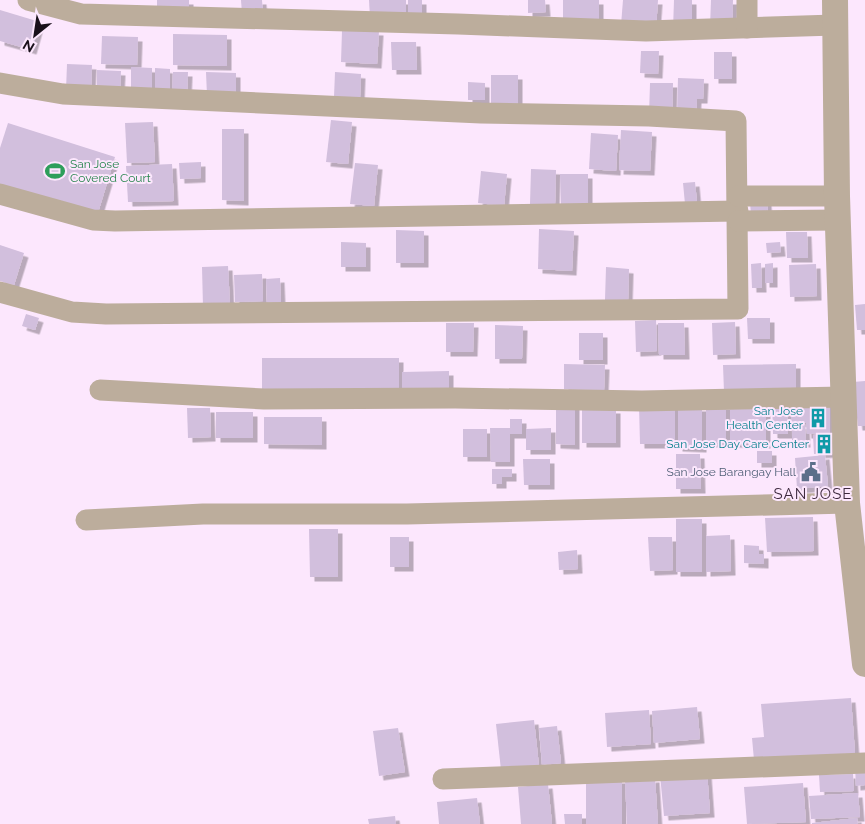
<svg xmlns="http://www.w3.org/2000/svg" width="865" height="824" font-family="Raleway,sans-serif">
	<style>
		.building { fill: #d2bfdd; filter: url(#shadow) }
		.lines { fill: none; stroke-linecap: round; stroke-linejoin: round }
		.minor { stroke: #bcad9c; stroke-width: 21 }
		.tertiary { stroke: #bcad9c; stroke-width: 26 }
		.labels { text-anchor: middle; stroke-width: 4; stroke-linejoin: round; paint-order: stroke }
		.leisure-label { font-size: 12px; fill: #27864d; stroke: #fce7fd; text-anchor: start }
		.culture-label { font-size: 12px; fill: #0d838f; stroke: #fce7fd; text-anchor: end }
		.service-label { font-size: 12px; fill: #4e5e75; stroke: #fce7fd; text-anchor: end }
		.quarter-label { font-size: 15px; letter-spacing: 1px; fill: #3e2a3f; stroke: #fce7fd }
	</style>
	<defs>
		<filter id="shadow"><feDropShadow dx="4.5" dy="4.5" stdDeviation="0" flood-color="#0004"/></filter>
	</defs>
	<rect width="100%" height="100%" fill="#fce7fd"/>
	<!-- building -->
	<g class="building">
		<path d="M157,0H189V11L157,10Z"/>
		<path d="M241,0H262L263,13L242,14Z"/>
		<path d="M369,0H406V18H370Z"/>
		<rect x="408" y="0" width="14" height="19"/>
		<path d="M528,0H545L546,12L528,13Z"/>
		<rect x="563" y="0" width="36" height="26"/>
		<path d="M623,0H658L656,28L621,25Z"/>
		<path d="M674,0H692V30L673,29Z"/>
		<path d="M711,0H733L732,28L710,27Z"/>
		<path d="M0,10L40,22L32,50L0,41Z"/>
		<path d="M342,30L379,31L377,64L341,62Z"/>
		<path d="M173,34L227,35V66L173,65Z"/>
		<path d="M102,36L138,37L137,65L101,64Z"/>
		<path d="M391,42H416L417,70H392Z"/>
		<path d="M641,51H659L658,74L640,73Z"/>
		<rect x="714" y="52" width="18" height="27"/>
		<path d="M67,64L92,65L91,90H66Z"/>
		<path d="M131,67L152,68V94L131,93Z"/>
		<path d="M155,68L170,69V97H155Z"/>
		<path d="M97,70L121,71L120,90L97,89Z"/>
		<path d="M173,72H188L187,95H172Z"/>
		<path d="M206,72L236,73V97L207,96Z"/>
		<path d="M335,72L361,74L360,98L334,97Z"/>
		<rect x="491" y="75" width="27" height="32"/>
		<path d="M678,78L704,79L703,99H697L696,116L677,115Z"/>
		<path d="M468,82L485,83V100H468Z"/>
		<path d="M650,83H673L672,115H649Z"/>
		<path d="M331,120L352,122L348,164L326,162Z"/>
		<path d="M153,122L155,162L127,163L125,123Z"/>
		<path d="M8,123L115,157L97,216L0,185V148Z"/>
		<path d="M222,129H244V201L222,200Z"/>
		<path d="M621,130L652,132L650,171L619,170Z"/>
		<path d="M591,133L618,135L616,171L589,169Z"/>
		<path d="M201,162V178L180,179L179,163Z"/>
		<path d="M355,163L378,165L374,206L350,204Z"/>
		<path d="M172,164L174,201L128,202L126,166Z"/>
		<path d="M531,169L556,170L555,205L530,204Z"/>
		<path d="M481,171L507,174L504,206L478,203Z"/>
		<path d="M560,174H588V207H561Z"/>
		<path d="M695,182L697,203L685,204L683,183Z"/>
		<path d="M750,201H767L768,215L751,216Z"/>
		<path d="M539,229L574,231L572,271L538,269Z"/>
		<path d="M396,230L424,231V263H396Z"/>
		<path d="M786,232H807L808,258H787Z"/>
		<path d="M341,242L366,243V267H341Z"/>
		<path d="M780,242L781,252L767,253L766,243Z"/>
		<path d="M0,245L24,253L14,285L0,281Z"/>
		<path d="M761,263L762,288H752L751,264Z"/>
		<path d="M773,263V283H765V264Z"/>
		<path d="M816,264L817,296L790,297L789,265Z"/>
		<path d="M228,266L230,306L203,307L202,267Z"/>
		<path d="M606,267L629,269L628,301L605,300Z"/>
		<path d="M262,274L263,301L235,302L234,275Z"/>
		<path d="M280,278L281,302L267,303L266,279Z"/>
		<path d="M865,304V330H857L855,305Z"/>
		<path d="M26,314L39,318L35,330L22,326Z"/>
		<path d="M747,318H770V339H748Z"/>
		<path d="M656,320L657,351L636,352L635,321Z"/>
		<path d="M735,322L736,354L713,355L712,323Z"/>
		<path d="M446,323H474L473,352H446Z"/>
		<path d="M658,323H684L685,355H659Z"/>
		<path d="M495,325L523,326L522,359H495Z"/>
		<rect x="579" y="333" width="24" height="27"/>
		<rect x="262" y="358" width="137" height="37"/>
		<path d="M564,364L605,365L604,390L564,389Z"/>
		<path d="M796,364V390L724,392L723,365Z"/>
		<path d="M449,371V395L402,396V372Z"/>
		<path d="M865,381V426H858L853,382Z"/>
		<path d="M772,402H787L788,434H773Z"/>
		<path d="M829,402L830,433L807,434L806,423H791V403Z"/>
		<path d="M556,405H575V445L556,444Z"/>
		<path d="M639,405H675V444H640Z"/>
		<rect x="706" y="405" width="20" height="38"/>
		<path d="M678,407H702V448L678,447Z"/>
		<path d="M187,408H210L211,437L188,438Z"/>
		<rect x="582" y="409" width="34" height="34"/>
		<path d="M730,409H766V444L730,443Z"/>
		<rect x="216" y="412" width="37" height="26"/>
		<path d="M264,417H322V445L264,444Z"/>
		<path d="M510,419H522V434H510V462H491L490,428H510Z"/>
		<path d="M805,424L806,443H792V425Z"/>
		<path d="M551,428V450H526V429Z"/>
		<rect x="463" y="429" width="24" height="28"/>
		<path d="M834,434L835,453L814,454L813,435Z"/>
		<rect x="757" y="451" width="15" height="12"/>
		<path d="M676,454H700L701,489H676Z"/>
		<path d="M825,455L828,486L797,489L795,458Z"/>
		<path d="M523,459H550V485H524Z"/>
		<path d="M492,469H512V477H502V484H492Z"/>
		<path d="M813,517L814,551L767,552L765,518Z"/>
		<rect x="676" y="519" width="26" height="53"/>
		<path d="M309,529H338V577H310Z"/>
		<path d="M730,535L731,571L706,572V536Z"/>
		<rect x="390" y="537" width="19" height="30"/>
		<path d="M648,537H672L673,570L650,571Z"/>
		<path d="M744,545L759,546V554H764V564L744,563Z"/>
		<path d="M577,550L578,569L559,570L558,552Z"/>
		<path d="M851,698L855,753L754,760L752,738L764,737L761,704Z"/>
		<path d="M697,707L700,739L654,743L652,711Z"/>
		<path d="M649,710L651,744L607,747L605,713Z"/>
		<path d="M534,720L539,766L501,770L496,724Z"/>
		<path d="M557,726L561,763L542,765L539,728Z"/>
		<path d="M398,728L405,772L379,776L373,731Z"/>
		<path d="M865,766V785L856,786L855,767Z"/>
		<path d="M707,771L710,813L664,816L660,775Z"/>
		<path d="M853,774L854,791L820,792L819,775Z"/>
		<path d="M655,778L658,824H627L625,780Z"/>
		<rect x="586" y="779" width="36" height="45"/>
		<path d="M803,783L806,822L747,824L744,787Z"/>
		<path d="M548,784L552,824H521L518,787Z"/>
		<path d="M858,793L860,817L811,819L809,796Z"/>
		<path d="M477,798L480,824H439L437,802Z"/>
		<path d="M564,814H582V824H565Z"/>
		<path d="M395,816L396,824H369L368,819Z"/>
		<path d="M857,818L858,824H812V823Z"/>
	</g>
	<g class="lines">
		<!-- minor -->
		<g class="minor">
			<path d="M28,0L81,14L458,24L646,31L835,25"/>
			<path d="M747,0V28"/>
			<path d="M0,83L63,94L481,113L649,116L736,121L738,309L106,314L72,312L0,292"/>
			<path d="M0,194L93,220L115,221L738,211"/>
			<path d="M738,196H837"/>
			<path d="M738,221L839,220"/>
			<path d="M100,390L264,399L455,398L642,401L844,397"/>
			<path d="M86,520L203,514H407L847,503"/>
			<path d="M443,779L865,763"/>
		</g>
		<!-- tertiary -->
		<path class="tertiary" d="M835,0L837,196L847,503L865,664"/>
	</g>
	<!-- icons -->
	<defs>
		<symbol id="stadium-bare" viewBox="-9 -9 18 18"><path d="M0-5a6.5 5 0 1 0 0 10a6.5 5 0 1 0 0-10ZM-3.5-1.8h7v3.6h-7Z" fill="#2e9e5b" stroke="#fce7fd" stroke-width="2.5" paint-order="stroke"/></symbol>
		<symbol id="building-bare" viewBox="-9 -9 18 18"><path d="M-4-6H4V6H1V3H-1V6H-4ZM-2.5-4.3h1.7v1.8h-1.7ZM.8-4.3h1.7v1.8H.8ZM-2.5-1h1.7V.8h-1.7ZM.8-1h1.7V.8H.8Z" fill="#0f9aa8" stroke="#fce7fd" stroke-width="2.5" paint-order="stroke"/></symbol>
		<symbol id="civic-bare" viewBox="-9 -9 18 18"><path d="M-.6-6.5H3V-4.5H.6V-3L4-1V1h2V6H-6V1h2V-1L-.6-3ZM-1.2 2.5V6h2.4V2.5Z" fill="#5c6f8a" stroke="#fce7fd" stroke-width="2.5" paint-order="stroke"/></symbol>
	</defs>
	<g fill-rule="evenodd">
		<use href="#stadium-bare" x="41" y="157" width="28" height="28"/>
		<use href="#building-bare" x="804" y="404" width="28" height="28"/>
		<use href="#building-bare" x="810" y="430" width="28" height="28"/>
		<use href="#civic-bare" x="797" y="458" width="28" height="28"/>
	</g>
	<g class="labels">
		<!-- leisure labels -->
		<g class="leisure-label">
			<text x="70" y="168">San Jose<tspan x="70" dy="14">Covered Court</tspan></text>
		</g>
		<!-- culture labels -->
		<g class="culture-label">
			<text x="803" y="415">San Jose<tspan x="803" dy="14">Health Center</tspan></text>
			<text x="809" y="448">San Jose Day Care Center</text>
		</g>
		<!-- service labels -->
		<g class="service-label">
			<text x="796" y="476">San Jose Barangay Hall</text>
		</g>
		<!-- quarter labels -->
		<g class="quarter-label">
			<text x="813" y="499">SAN JOSE</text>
		</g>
	</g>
	<!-- north arrow -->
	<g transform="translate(35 35) rotate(210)" stroke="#fce7fd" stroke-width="4" paint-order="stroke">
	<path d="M0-4L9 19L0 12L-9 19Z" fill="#19101a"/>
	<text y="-8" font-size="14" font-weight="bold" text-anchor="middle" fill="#19101a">N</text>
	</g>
</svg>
